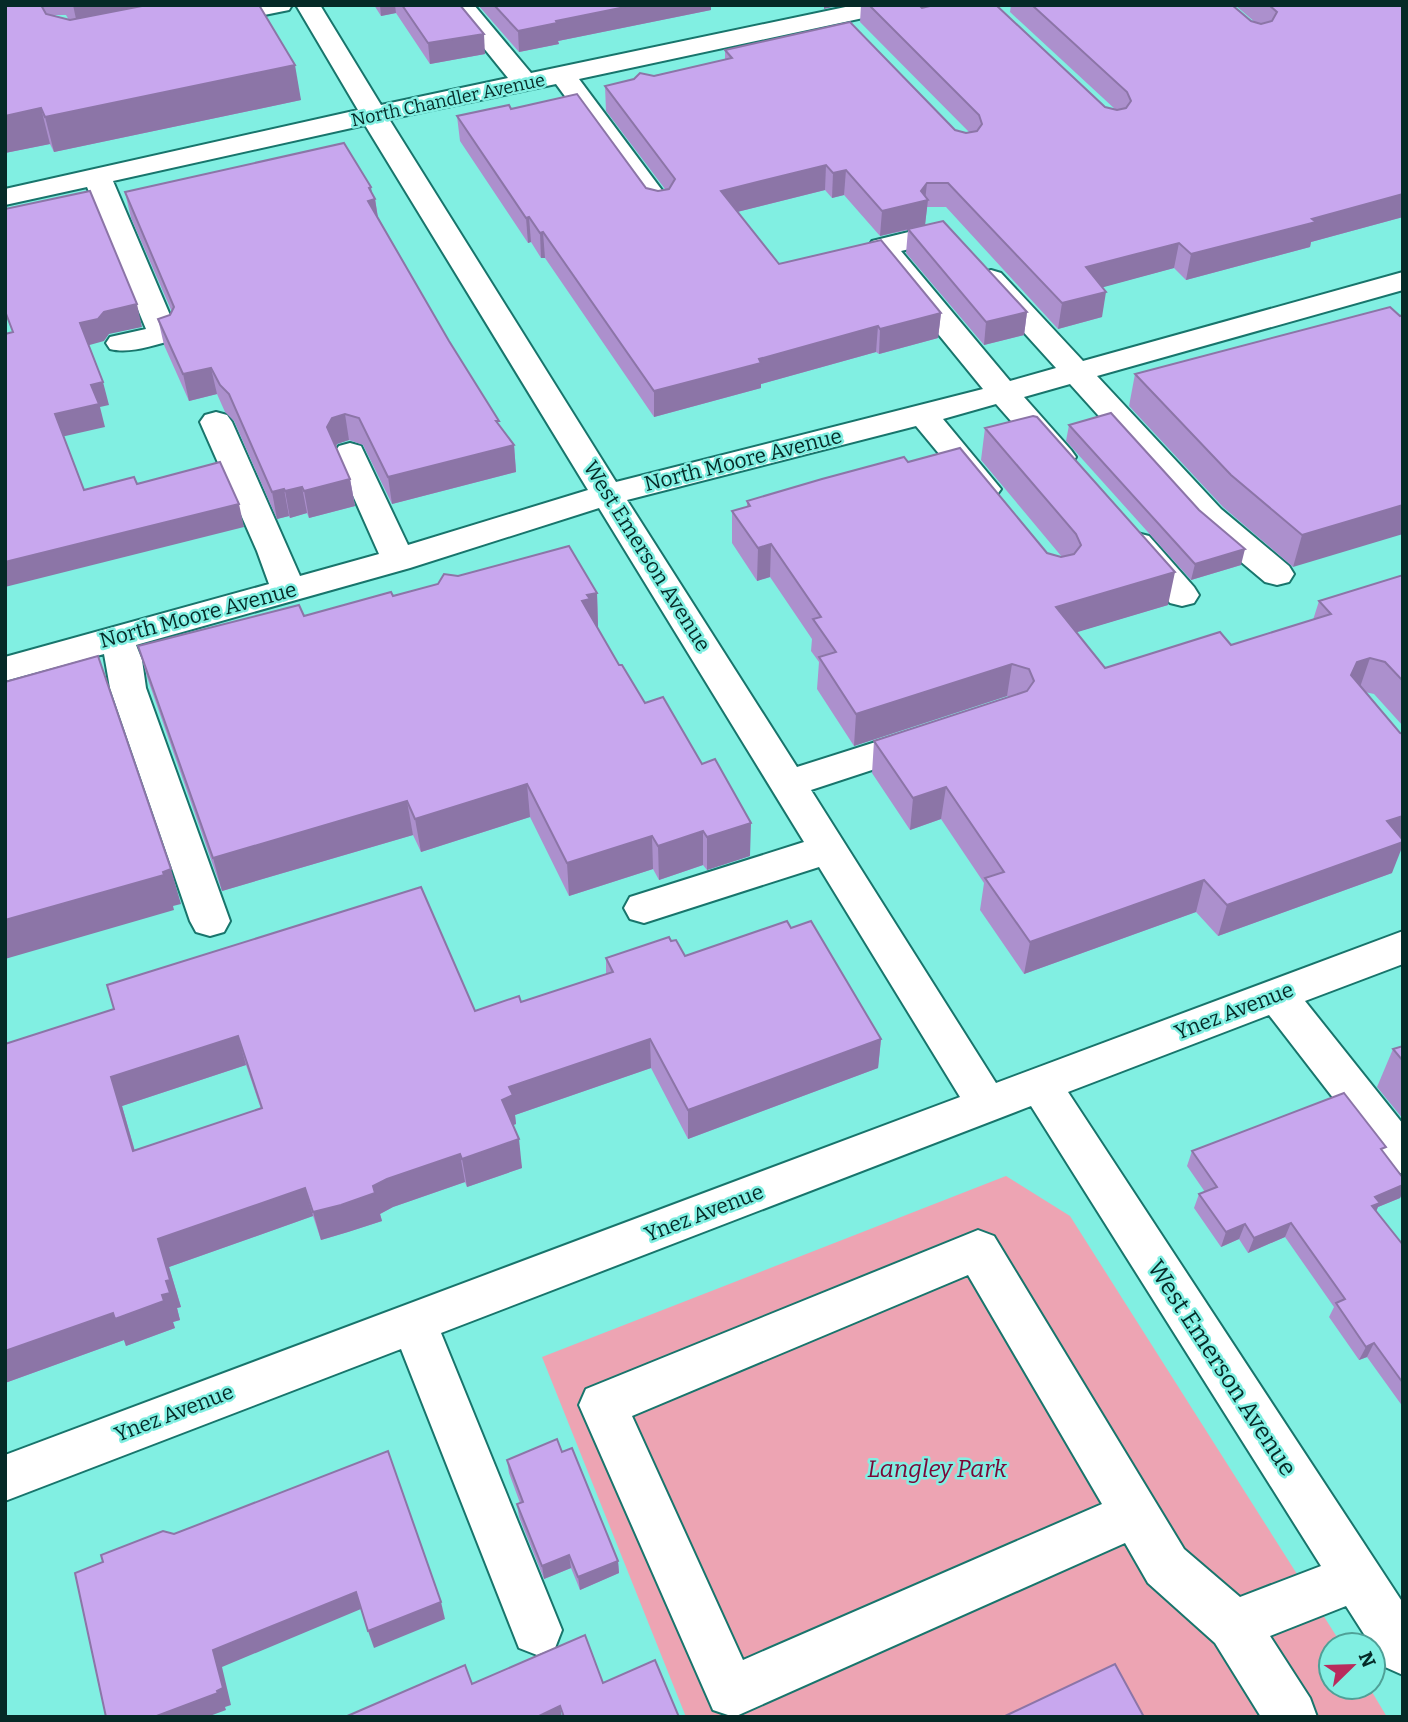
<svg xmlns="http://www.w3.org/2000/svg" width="1408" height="1722" font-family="Bitter,serif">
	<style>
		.green { fill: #eda4b3 }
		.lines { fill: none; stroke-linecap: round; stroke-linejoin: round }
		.minor-casing { stroke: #18756c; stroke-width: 4 }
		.minor { fill: #fff; fill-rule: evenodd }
		.wall { fill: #ac90cd; fill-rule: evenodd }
		.shaded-wall { fill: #8c75a7 }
		.building { fill: #c8a7ee; stroke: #8c75a7; stroke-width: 2; fill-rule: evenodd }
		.labels { text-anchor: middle; stroke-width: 5; stroke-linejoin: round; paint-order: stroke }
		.far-street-label { font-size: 18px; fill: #052a27; stroke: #81efe2 }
		.street-label { font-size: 21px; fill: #052a27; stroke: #81efe2 }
		.near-street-label { font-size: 24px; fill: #052a27; stroke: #81efe2 }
		.near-park-label { font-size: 24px; font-style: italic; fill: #7b0636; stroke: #81efe2 }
	</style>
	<rect width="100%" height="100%" fill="#81efe2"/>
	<!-- green -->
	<path class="green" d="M1006,1176L1070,1216L1342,1645H1331V1687H1369L1387,1717H686L542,1357Z"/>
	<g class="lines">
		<defs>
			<g id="minor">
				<path d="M242,5H292L289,10L210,26L201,24L198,19L201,14Z"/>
				<path d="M296,5H320L381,105L508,78L449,5H474L531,73L855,5H903L900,10L891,12L579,79L673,205L669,211L659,213L649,211L556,84L389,119L616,482L983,389L872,253L868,247L872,241L933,226L943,229L947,235L943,241L901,251L1010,381L1056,368L981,285L976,279L981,273L991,270L1001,273L1083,361L1403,272V290L1097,376L1221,509L1289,566L1294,574L1289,582L1277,585L1265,582L1197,525L1070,384L1024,397L1071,450L1076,457L1071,464L1060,467L1049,464L996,404L943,419L1001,489L996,496L985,499L974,496L916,426L627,500L797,767L923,727L936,731L941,740L936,749L811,790L996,1083L1403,931V964L1305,1001L1403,1124V1174L1388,1169L1269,1015L1068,1092L1403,1603V1675L1385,1667L1346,1606L1270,1636L1310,1698L1317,1717H1261L1215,1643L1148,1583L1125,1543L734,1717L713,1710L579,1405L586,1389L978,1230L994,1236L1184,1549L1240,1597L1321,1566L1031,1106L441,1333L562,1630L555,1648L537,1655L519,1648L401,1349L5,1501V1455L960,1097L819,867L644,923L630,919L624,908L630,897L804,842L599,508L410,568L136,645L142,660L146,688L230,921L224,932L210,936L196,932L190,921L110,688L104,654L5,681V657L269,584L257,551L200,422L205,415L216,412L227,415L232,422L300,576L379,554L334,453L339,446L350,443L361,446L408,545L588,490L365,125L113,181L178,334L174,340C154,345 130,354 110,349L106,343L110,337L146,329L87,187L5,205V189L358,110ZM968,1275L1102,1504L743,1660L632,1416Z"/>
				<path d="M1137,533L1149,536L1194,587L1199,595L1194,603L1182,606L1170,603L1125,552L1120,544L1125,536Z"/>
			</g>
		</defs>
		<!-- minor casing -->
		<use href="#minor" class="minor-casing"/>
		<!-- minor -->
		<use href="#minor" class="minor"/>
	</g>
	<!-- wall -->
	<g class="wall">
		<path d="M5,5H259L301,100L54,152L50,144L5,153ZM53,15H66L69,20Z"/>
		<path d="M374,5H460L485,54L430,64L396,13L381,16Z"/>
		<path d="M478,5H711V10L558,41L559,44L519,52Z"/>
		<path d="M861,5H919L922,8L1105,107L1116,110L1010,12L1011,5H1232L1251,21L1256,23L1235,5H1403V217L1311,242L1310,247L1186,280L1174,268L1102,287V317L1058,329L946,207H927L925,225L1027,312L1024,335L984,345L906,253L908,230L880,236L844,195L832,198L825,190L737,212L779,264L941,313L938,338L879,354L876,352L761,384V388L654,417L545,258H541L531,242L528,243L460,141L457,116L511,109L646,188L658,191L665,189L606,111L605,86L725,60V50L955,130L966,133L969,132L860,22Z"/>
		<path d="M125,192L372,194L375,199L378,217L449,341L499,425L514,445L516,472L392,504L363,445L349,440L337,444L336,447L350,479L355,506L309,518L307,513L290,518L289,516L277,519L234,421L225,412L217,394L189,401L164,345L158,319L170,315L172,312L131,218Z"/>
		<path d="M1400,316L1293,567L1223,507L1129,406L1135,374Z"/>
		<path d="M1069,425L1199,510L1241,565L1191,580L1066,441Z"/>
		<path d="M985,428L1168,605L1076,632L1105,668L1231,645L1313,620L1319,601L1403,575V726L1374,694L1365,692L1392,873L1218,936L1196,912L1024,974L980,910L984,883L941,819L910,830L872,773L874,741L1009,697L1007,696L854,746L817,689L819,662L811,651L812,639L770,577L757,581L732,543V511L747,507V501L908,462L1047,553L1062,557L981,460Z"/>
		<path d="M597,593L598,627H597L619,665L750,856L707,870L703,865L659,880L653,869L569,896L530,817L421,852L413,835L222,891L148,680L138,646L304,616L393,596Z"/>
		<path d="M791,928L881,1039L878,1068L688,1139L651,1068L515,1115L516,1124L513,1125L522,1168L467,1187L465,1182L393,1207L380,1214L382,1221L348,1232L321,1240L313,1216L169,1267L181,1307L177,1308L180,1320L173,1322L175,1328L126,1346L124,1340L5,1383V1044L475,1011L521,1002L606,974V958L671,941L685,956ZM246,1065L261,1109L135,1151L122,1106Z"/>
		<path d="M1403,1046V1119L1377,1087L1393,1049Z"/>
		<path d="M1192,1151L1384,1153L1403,1178V1192L1400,1198L1378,1207L1376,1211L1403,1245V1407L1367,1357L1359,1360L1329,1317L1334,1307L1285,1237L1248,1253L1239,1239L1221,1247L1194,1208L1199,1194L1205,1192L1187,1166Z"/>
		<path d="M562,1452L618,1561L619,1573L580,1590L571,1568L544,1579L519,1517L517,1504L520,1503L509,1473L507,1460Z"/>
	</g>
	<!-- shaded-wall -->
	<g class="shaded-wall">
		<path d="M73,5H232L79,33Z"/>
		<path d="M380,5H395L396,13L381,16Z"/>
		<path d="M635,5H711V10L558,41L559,44L519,52L518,31L556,21Z"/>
		<path d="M824,5H841L824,9Z"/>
		<path d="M484,34L485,54L430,64L428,43Z"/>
		<path d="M295,65L301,100L54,152L45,117Z"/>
		<path d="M41,108L50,144L5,153V116Z"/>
		<path d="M826,165L825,190L721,216V191Z"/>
		<path d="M846,170L844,195L832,198L833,173Z"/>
		<path d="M927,183L925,201L928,200L925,225L880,236L882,211L921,191Z"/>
		<path d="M371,187L373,200L375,199L379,225L368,201L369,188Z"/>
		<path d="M1403,194V217L1311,242L1310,247L1186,280L1191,254L1312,219Z"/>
		<path d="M529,217L531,242L528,243L526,218Z"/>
		<path d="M543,232L545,258H541L540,233Z"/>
		<path d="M1179,243L1174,268L1082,293L1086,267Z"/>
		<path d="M1106,292L1102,317L1058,329L1062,303Z"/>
		<path d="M137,304L142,327L109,334L104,341L86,346L80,323L104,312Z"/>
		<path d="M1027,312L1024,335L984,345L986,322Z"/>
		<path d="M941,313L938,338L879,354L880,329Z"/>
		<path d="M878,326L876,352L761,384V388L654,417V391L759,359Z"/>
		<path d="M211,368L217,394L189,401L183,374Z"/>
		<path d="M103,382L109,405L100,407L105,427L61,437L55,414L91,385Z"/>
		<path d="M345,414L349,440L337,444L332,454L327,427L332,418Z"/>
		<path d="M514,445L516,472L392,504L388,477Z"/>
		<path d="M350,479L355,506L309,518L304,491Z"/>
		<path d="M302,487L307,513L290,518L285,491Z"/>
		<path d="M284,489L289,516L277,519L272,492Z"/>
		<path d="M239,504L244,527L5,587V562Z"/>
		<path d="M1403,505V534L1293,567L1302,535Z"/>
		<path d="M771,544L770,577L757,581L758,548Z"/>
		<path d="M1245,549L1241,565L1191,580L1195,564Z"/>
		<path d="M1175,572L1168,605L1051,640L1056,607Z"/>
		<path d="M597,593L598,627L591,629L582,601L587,595Z"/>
		<path d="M1370,658L1359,690L1351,675L1357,662Z"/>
		<path d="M1012,664L1007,696L854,746L856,714Z"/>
		<path d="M527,784L530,817L421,852L415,819Z"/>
		<path d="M946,787L941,819L910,830L913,798Z"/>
		<path d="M407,801L413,835L222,891L213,858Z"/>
		<path d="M1403,816V845L1392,873L1218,936L1227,905L1387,821Z"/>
		<path d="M751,823L750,856L707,870V837Z"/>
		<path d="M703,831V865L659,880L658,846Z"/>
		<path d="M652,836L653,869L569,896L567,863Z"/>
		<path d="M171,869L181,904L173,906L174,910L5,959V920Z"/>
		<path d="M1204,880L1196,912L1024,974L1030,942Z"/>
		<path d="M238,1036L246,1065L122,1106L143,1180L133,1151L111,1077Z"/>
		<path d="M650,1039L651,1068L515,1115L516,1124L505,1128L502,1100L509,1087Z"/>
		<path d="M881,1039L878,1068L688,1139V1110Z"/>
		<path d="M519,1139L522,1168L467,1187L462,1159Z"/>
		<path d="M460,1154L465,1182L393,1207L380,1214L382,1221L348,1232L321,1240L313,1212L387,1179Z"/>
		<path d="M1403,1185V1192L1400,1198L1378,1207L1373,1218L1366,1221L1375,1197Z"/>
		<path d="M305,1188L313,1216L169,1267L181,1307L177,1308L180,1320L173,1322L175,1328L126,1346L124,1340L5,1383V1351L162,1295L166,1281L158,1239Z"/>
		<path d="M1291,1223L1285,1237L1248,1253L1254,1238Z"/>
		<path d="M1245,1224L1239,1239L1221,1247L1226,1232Z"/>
		<path d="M1374,1343L1367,1357L1359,1360L1366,1347Z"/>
		<path d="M569,1555L571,1568L544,1579L542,1566Z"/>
		<path d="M618,1561L619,1573L580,1590L578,1577Z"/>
		<path d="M356,1592L361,1609L222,1667L231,1705L225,1707L226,1710L207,1717H154L213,1650Z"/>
		<path d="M441,1602L445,1619L374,1648L368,1631Z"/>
		<path d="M560,1706L562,1717H537Z"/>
	</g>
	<!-- building -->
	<g class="building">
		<path d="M5,5H41L46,14L70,20L147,5H259L295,65L45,117L41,108L5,116Z"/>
		<path d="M402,5H460L484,34L428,43Z"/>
		<path d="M494,5H635L556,21L557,23L518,31Z"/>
		<path d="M869,5H919L922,8L934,5H996L1105,107L1117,110L1126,108L1131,101L1127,92L1032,5H1232L1251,21L1261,24L1272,21L1277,12L1269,5H1403V194L1312,219L1316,222L1191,254L1179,243L1086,267L1106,292L1062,303L948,183H927L921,191L928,200L882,211L846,170L833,173L826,165L721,191L779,264L881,240L941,313L880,329L878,326L759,359L761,363L654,391L543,232L540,233L529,217L526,218L457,116L509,105L511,109L577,94L646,188L658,191L669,189L675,179L605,86L634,79L640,73L654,76L732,58L725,50L850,22L955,130L966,133L977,131L982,124L979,115Z"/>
		<path d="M344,143L371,187L369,188L375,199L368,201L449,341L499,421H496L514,445L388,477L359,418L345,414L332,418L327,427L350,479L304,491L302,487L285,491L284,489L272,492L229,394L220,385L211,368L183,374L158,319L170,315L174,307L125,192Z"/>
		<path d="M90,191L137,304L104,312L98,319L80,323L103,382L91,385L99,404L55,414L84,490L134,477L137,484L220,462L239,504L5,562V334L13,332L5,311V209Z"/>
		<path d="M943,221L1027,312L986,322L908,229Z"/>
		<path d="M1390,307L1400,316L1403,315V505L1302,535L1231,475L1135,374Z"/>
		<path d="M1111,413L1199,510L1245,549L1195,564L1069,425Z"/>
		<path d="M1033,416L1037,417L1175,572L1056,607L1105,668L1220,632L1231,645L1331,614L1319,601L1403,575V681L1385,662L1370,658L1357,662L1351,675L1400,733L1403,734V816L1387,821L1403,840V842L1227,905L1204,880L1030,942L985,878L1004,872L946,787L913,798L874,741L1027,691L1034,681L1029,669L1012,664L856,714L819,657L836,652L813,619L821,617L771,544L758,548L732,511L750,506L747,501L822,479L904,457L908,462L960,448L1047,553L1061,557L1074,554L1081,545L1076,534L985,428Z"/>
		<path d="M569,546L597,593L587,595L590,599L582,601L619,665H622L645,703L663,697L702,764L715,759L751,823L707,837L703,831L658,846L652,836L567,863L527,784L415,819L407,801L213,858L138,646L299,605L304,616L391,592L393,596L438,584L444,574L458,576Z"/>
		<path d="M98,656L171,869L163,872L164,875L5,920V682Z"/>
		<path d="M421,887L475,1011L519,996L521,1002L613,972L606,958L669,937L671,941L676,940L685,956L787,921L791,928L811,921L881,1039L688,1110L650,1039L509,1087L513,1095L502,1100L519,1139L462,1159L460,1154L387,1179L373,1186L375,1193L341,1205L313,1212L305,1188L158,1239L170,1280L166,1281L170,1293L162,1295L164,1301L115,1319L113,1313L5,1351V1044L114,1009L107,985ZM238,1036L262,1108L133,1151L111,1077Z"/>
		<path d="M1403,1046V1061L1393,1049Z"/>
		<path d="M1344,1093L1386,1147L1381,1149L1403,1178V1185L1375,1197L1380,1203L1372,1206L1403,1245V1383L1374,1343L1366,1347L1336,1303L1345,1299L1291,1223L1254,1238L1245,1224L1226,1232L1199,1194L1217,1187L1192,1151Z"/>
		<path d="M557,1439L562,1452L572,1448L618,1561L578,1577L569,1555L542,1566L517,1504L523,1502L507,1460Z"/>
		<path d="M388,1451L441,1602L368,1631L356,1592L213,1650L223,1688L217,1691L218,1693L154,1717H106L75,1573L103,1562L101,1555L163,1531L174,1534Z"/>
		<path d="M585,1635L603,1683L655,1660L679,1717H564L560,1706L537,1717H345L465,1665L472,1684Z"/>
		<path d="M1115,1664L1144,1717H1003Z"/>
	</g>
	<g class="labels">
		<!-- far-street labels -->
		<g class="far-street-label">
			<text transform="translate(448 100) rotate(-12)" y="6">North Chandler Avenue</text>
		</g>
		<!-- street labels -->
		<g class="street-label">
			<text transform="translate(743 460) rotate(-14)" y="7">North Moore Avenue</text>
			<text transform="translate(647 556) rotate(58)" y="7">West Emerson Avenue</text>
			<text transform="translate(198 615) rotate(-15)" y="7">North Moore Avenue</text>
			<text transform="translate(1234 1011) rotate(-21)" y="7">Ynez Avenue</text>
			<text transform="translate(704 1213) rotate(-21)" y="7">Ynez Avenue</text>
			<text transform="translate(174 1413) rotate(-21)" y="7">Ynez Avenue</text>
		</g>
		<!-- near-street labels -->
		<g class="near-street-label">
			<text transform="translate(1222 1368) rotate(57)" y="8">West Emerson Avenue</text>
		</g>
		<!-- near-park labels -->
		<g class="near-park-label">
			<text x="937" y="1477">Langley Park</text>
		</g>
	</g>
	<!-- border -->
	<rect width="1408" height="1722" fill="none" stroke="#052a27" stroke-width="14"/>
	<!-- north arrow -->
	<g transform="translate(1352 1666) rotate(67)"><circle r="33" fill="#81efe2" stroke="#4fa097" stroke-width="2"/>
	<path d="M0-5L12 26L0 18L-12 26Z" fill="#b92b5c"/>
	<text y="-10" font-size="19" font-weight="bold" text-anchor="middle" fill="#052a27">N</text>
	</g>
</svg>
